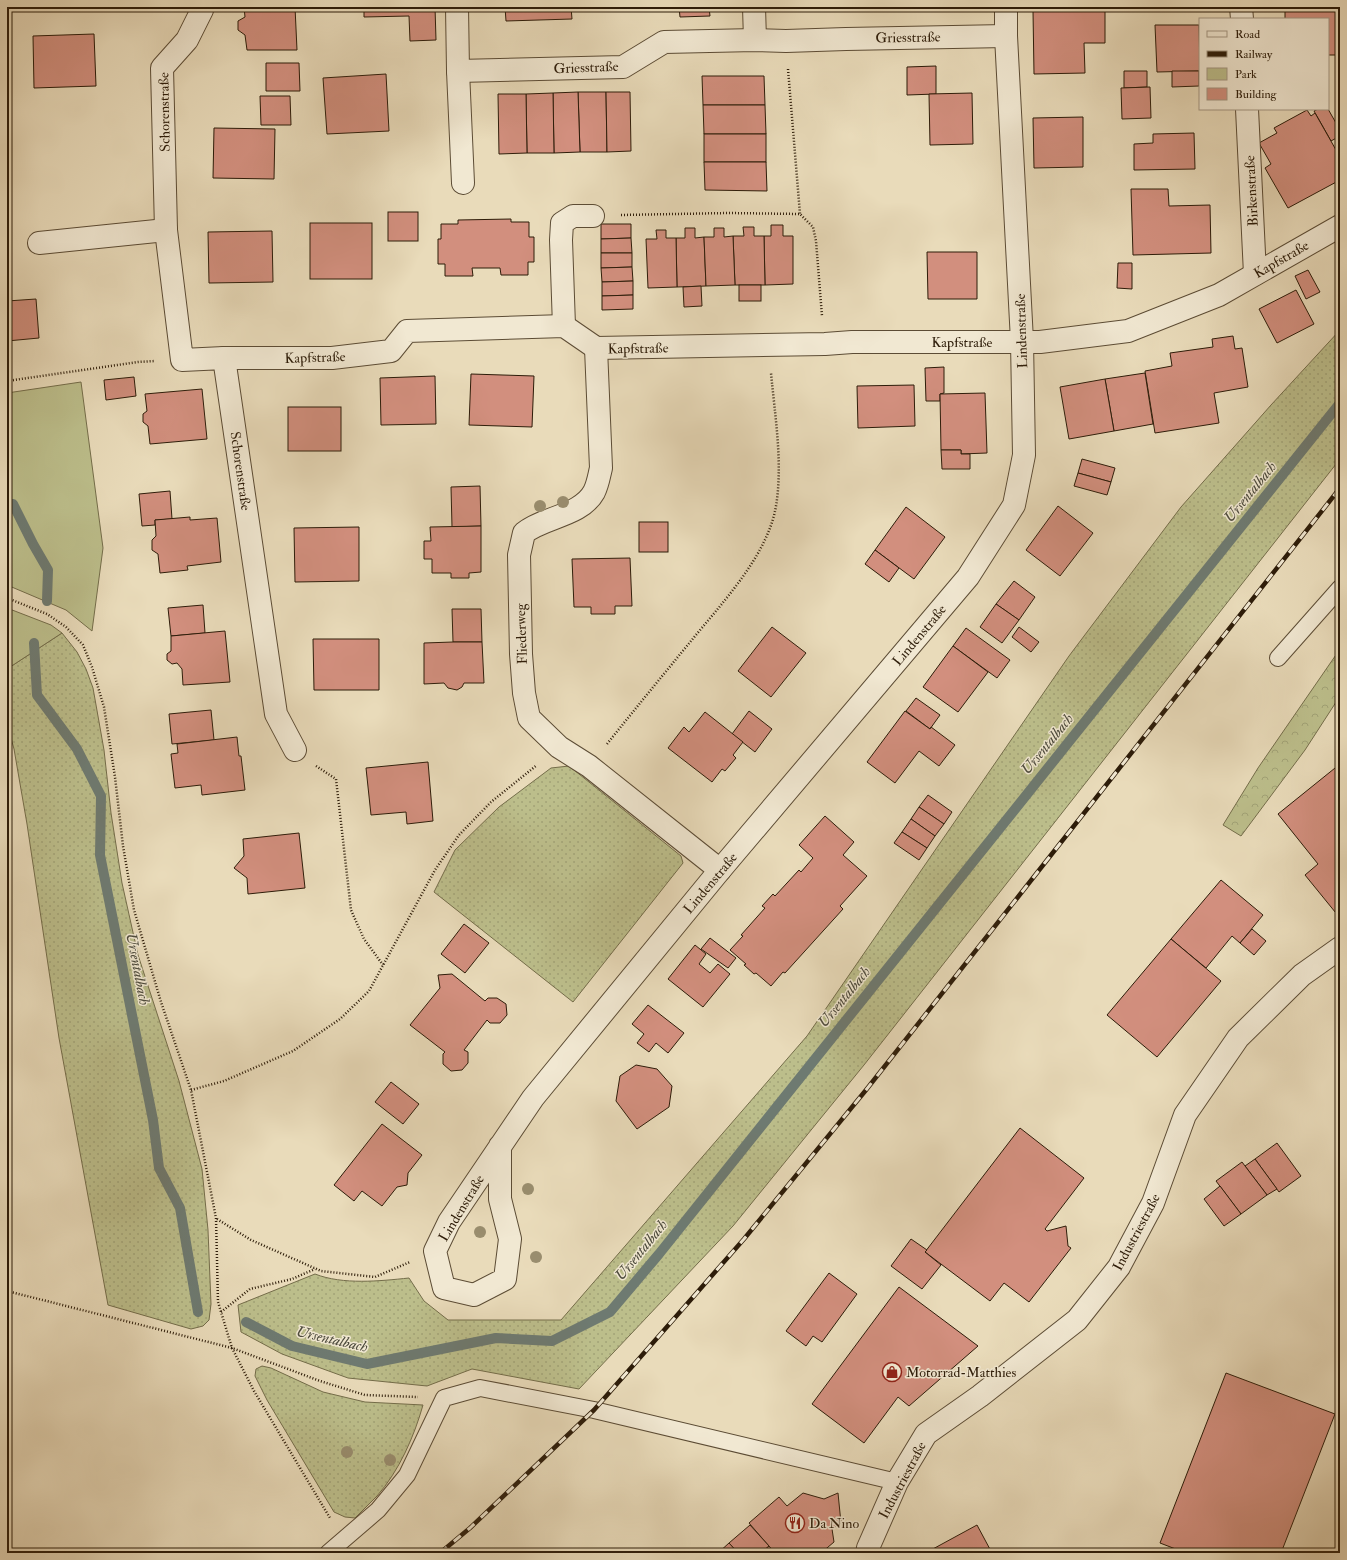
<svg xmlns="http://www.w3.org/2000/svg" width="1347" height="1560" font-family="'IM FELL Double Pica',serif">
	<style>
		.grass { fill: url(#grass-dots); stroke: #746d4a }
		.forest { fill: url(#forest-crowns); stroke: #746d4a }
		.park { fill: #bcbe8b; stroke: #746d4a }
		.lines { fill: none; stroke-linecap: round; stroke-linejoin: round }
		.stream { stroke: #6e7a71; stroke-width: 10 }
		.building { fill: #d28f7e; stroke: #2d1c09 }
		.lane-casing { stroke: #5c4c35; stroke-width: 18 }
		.street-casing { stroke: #5c4c35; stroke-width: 24 }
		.path { stroke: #2d1c09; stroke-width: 2.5; stroke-dasharray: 1 2; stroke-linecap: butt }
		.lane { stroke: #f1e8d2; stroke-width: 16 }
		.street { stroke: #f1e8d2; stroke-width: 22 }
		.rail-casing { stroke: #2d1c09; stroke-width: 4.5 }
		.rail { stroke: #f1e8d2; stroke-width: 3; stroke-dasharray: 9; stroke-linecap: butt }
		.tree { fill: #998d6e }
		.labels { text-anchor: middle; stroke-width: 3; stroke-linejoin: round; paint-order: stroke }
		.street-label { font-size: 14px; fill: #2d1c09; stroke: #f1e8d2 }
		.poi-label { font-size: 14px; fill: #2d1c09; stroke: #f1e8d2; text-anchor: start }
		.water-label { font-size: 15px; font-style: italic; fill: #4d4b3d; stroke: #f1e8d2 }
	</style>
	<defs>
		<pattern id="grass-dots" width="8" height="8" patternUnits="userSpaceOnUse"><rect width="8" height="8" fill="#bcbe8b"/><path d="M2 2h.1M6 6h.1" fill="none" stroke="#a2a377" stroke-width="1.8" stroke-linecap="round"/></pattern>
		<pattern id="forest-crowns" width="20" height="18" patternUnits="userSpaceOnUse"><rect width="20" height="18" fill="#bcbe8b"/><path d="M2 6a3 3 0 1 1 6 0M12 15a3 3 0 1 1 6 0" fill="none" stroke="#a2a377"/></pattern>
	</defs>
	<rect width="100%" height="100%" fill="#e9dbba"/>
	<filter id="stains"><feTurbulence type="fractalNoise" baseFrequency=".005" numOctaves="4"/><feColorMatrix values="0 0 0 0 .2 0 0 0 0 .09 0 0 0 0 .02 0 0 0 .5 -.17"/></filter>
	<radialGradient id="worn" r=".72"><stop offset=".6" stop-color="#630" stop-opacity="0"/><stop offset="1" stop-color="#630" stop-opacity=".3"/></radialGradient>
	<!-- grass -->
	<g class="grass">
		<path d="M1340,330V459L864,1065L733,1226L579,1389L472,1369L427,1386L348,1378L282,1354L241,1332L238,1305L315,1274C343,1285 380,1281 409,1278L424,1301L448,1320H561L807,1036L1069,656L1181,507L1271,405Z"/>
		<path d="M62,633L77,652L86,669L93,688L104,750L111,813L122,883L138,955L179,1081L202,1169L208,1230L211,1304L209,1320L203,1326L191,1329L108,1305L59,1038L27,824L14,749L7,723V669Z"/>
		<path d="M569,766L681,856L683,863L573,1002L434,892L455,850L499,807L551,768Z"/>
		<path d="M262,1366L271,1368L323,1392L365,1402L423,1405C414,1437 399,1471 377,1496C370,1503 362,1511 355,1518L345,1517L334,1512L267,1400L255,1376L256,1369Z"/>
	</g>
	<!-- forest -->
	<path class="forest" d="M1340,649V696L1305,750L1241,836L1223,825L1258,768Z"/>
	<!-- park -->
	<g class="park">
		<path d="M81,382L103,548L92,631L66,610L7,585V393Z"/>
		<path d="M7,608L51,625L62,633L7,669Z"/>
	</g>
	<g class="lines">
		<!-- stream -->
		<g class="stream">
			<path d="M7,505L13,504L33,544L48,570L47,601"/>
			<path d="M34,643L37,695L77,749L101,796L100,855L153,1120L159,1168L180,1208L198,1312"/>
			<path d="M246,1322L292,1346L367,1364L496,1338L552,1341L610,1312L659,1254L1340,403"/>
		</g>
	</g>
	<!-- building -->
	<g class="building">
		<path d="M244,7H295L297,50H247L245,35L238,30V21L245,17Z"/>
		<path d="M364,7H435L436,40L410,41L409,16L364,17Z"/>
		<path d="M505,7H571L572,19L506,21Z"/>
		<path d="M679,7H709L710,16L680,17Z"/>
		<path d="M1285,7H1339L1340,55H1328V19H1285Z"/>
		<path d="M1105,9V43H1084L1085,73L1034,74L1033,11Z"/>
		<path d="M1155,25H1199L1200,71L1157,72Z"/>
		<path d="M94,34L96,86L34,88L33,36Z"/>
		<path d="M266,63H299L300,91H266Z"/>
		<path d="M936,66V94L907,95V67Z"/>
		<path d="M1124,71H1147V87L1124,88Z"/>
		<path d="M1172,71H1199V86L1172,87Z"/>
		<path d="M386,74L389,131L327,134L323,78Z"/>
		<path d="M702,76H764L765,105H703Z"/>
		<path d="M1150,87L1151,118L1122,119L1121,88Z"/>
		<path d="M578,92H606L607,152H580Z"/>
		<path d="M578,92L580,152L554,153L553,93Z"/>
		<path d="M606,92H630L631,151L607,152Z"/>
		<path d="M553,93L554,153H527L526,94Z"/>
		<path d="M972,93L973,144L930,145L929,94Z"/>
		<path d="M498,94H526L527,153L499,154Z"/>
		<path d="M260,96H290L291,125H261Z"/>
		<path d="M703,105H765L766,134H704Z"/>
		<path d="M1318,109H1328L1340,130V136L1331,141L1314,111Z"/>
		<path d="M1307,110L1311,116L1315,113L1340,157V180L1288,208L1265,168L1271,164L1259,143L1277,133L1274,128Z"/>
		<path d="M1083,117V167L1034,168L1033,118Z"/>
		<path d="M214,128L275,129L274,179L213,178Z"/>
		<path d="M1194,133L1195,169L1134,170V144L1153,143V134Z"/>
		<rect x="704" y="134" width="62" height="28"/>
		<path d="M704,162H766L767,191L705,190Z"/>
		<path d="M1131,189H1168L1169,206L1210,205L1211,253L1133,255Z"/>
		<rect x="388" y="212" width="30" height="29"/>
		<path d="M511,219V222H529V237H534V262H528V275H501L500,268H472L473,276H445V264H438V239H441V224H458V220Z"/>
		<rect x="310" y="223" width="62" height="56"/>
		<path d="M601,224H631V238L601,239Z"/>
		<path d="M771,225H783V236H793V284L765,285L764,236H771Z"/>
		<path d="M743,227H754V236H764L765,285H735L733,236H744Z"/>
		<path d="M685,228H695V238L704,237L706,286L677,287L676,238H685Z"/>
		<path d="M714,228H724V237L733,236L735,285L706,286L704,237H714Z"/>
		<path d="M656,230H666V238H676L677,287L648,288L646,239H657Z"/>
		<path d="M272,231L273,282L209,283L208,232Z"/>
		<path d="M631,238L632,253H601V239Z"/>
		<path d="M927,252H977V299H928Z"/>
		<path d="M601,253H632V267L601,268Z"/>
		<path d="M1118,263H1132V289L1117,288Z"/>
		<path d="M632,267L633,281L602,282L601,268Z"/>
		<path d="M1308,270L1320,292L1306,299L1295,276Z"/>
		<path d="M633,281V295L602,296V282Z"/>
		<rect x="739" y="285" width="22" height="16"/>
		<path d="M701,286L702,306L684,307L683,287Z"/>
		<path d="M1296,290L1314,324L1277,343L1259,309Z"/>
		<path d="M633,295V309L602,310V296Z"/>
		<path d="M36,299L39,338L7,341V301Z"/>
		<path d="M1233,336L1235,349L1242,348L1248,387L1214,393L1219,423L1155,433L1145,371L1172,366L1170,353L1213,347L1212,339Z"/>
		<path d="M944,367V393L940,394V401H926L925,368Z"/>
		<path d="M1145,373L1153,424L1114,431L1105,379Z"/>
		<path d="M471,374L534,376L532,427L469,425Z"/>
		<path d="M435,376L436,424L381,425L380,378Z"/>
		<path d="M134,377L136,396L106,400L104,380Z"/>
		<path d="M1105,379L1114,431L1069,439L1060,387Z"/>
		<path d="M914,385L915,426L858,428L857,386Z"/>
		<path d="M202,389L207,439L150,444L148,426L143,422V414L147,411L145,394Z"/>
		<path d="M985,393L987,453L961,454V450H941L940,394Z"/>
		<rect x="288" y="407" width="53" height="44"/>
		<path d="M941,450H961V454H970V469H942Z"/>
		<path d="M1082,459L1115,468L1111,482L1078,473Z"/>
		<path d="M1078,473L1111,482L1107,495L1074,486Z"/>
		<path d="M480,486L481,526L452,527L451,487Z"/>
		<path d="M170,491L172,519L155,520V525L142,526L139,494Z"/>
		<path d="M1058,506L1093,533L1060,576L1026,550Z"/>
		<path d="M906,507L945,537L914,579L875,550Z"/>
		<path d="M190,517V520L217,518L221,562L187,566L188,570L160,573L158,554L152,550V540L156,536L155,520Z"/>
		<rect x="639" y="522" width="29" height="30"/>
		<path d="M481,526V572L469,573V578H451V573H432V559H424V541H431L430,527Z"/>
		<path d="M359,527V581L295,582L294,528Z"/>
		<path d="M875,550L899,568L889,582L865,564Z"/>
		<path d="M630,558L632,606H615V614H591V607H574L572,559Z"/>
		<path d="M1014,581L1035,597L1019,620L996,604Z"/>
		<path d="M996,604L1019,620L1002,643L980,627Z"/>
		<path d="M203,605L205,633L171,636L168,608Z"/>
		<path d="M452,609H481L482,642H453Z"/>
		<path d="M772,627L806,653L771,697L738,671Z"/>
		<path d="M1019,627L1039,642L1031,652L1012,637Z"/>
		<path d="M966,628L1010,660L997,678L953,646Z"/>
		<path d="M225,631L230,682L183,685L182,669L177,663L172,664L167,660V654L171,651V636Z"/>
		<path d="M313,639H379V690H314Z"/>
		<path d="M453,642H482L484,683H464L462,687L457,690L448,688L444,683L424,684V643Z"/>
		<path d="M953,646L988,672L958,712L923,687Z"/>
		<path d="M916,698L940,715L930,729L906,711Z"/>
		<path d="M211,710L214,740L172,744L169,714Z"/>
		<path d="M749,711L772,729L755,752L732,734Z"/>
		<path d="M905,711L930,729L931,727L955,745L939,766L919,751L895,783L867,762Z"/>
		<path d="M705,712L743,742L733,755L736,758L725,771L722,769L712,782L668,748L684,727L689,732Z"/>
		<path d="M237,737L239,756H241L245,790L202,795L201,785L175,788L171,754L178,753L177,744Z"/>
		<path d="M428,762L433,821L407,824L406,812L371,815L366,768Z"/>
		<path d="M1340,764V918L1305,875L1318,864L1278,814Z"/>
		<path d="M928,795L952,812L944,824L919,807Z"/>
		<path d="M919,807L944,824L935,836L911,819Z"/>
		<path d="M825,816L854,842L843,855L867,876L840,906L843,909L785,973L783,972L771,986L756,973L754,974L744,965L746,964L730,950L743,936L741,935L765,908L762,906L773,894L775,896L799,870L801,872L813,858L799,845Z"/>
		<path d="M911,819L935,836L927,848L902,832Z"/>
		<path d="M902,832L927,848L919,860L894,843Z"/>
		<path d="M299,833L305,888L248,894L247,878L234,868L244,856L243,839Z"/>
		<path d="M1221,880L1263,915L1240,943L1232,936L1206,968L1171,939Z"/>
		<path d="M464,924L489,943L465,973L441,954Z"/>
		<path d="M1252,929L1266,941L1254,955L1240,943Z"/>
		<path d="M710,938L736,958L728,968L701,949Z"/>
		<path d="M1171,939L1221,981L1157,1057L1107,1015Z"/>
		<path d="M695,945L706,954L699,964L710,973L718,964L730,974L703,1007L668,979Z"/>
		<path d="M452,974L485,1001L488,998H497L506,1004L507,1015L500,1023H490L487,1020L464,1050L468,1052V1063L462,1070L451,1071L443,1064V1054L445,1052L410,1025L440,988L438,975Z"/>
		<path d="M648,1005L684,1033L668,1053L656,1043L649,1052L637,1043L644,1034L632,1024Z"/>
		<path d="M636,1065L657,1069L672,1086L669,1107L637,1129L616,1101L620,1076Z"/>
		<path d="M391,1082L419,1104L403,1124L375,1102Z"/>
		<path d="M382,1124L422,1155L408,1173L407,1185L397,1187L382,1206L362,1191L354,1201L334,1185Z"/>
		<path d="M1020,1128L1084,1178L1045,1229L1047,1231L1066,1226L1068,1246L1071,1248L1029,1302L1004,1283L990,1301L925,1252Z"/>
		<path d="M1277,1143L1301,1176L1279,1192L1255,1159Z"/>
		<path d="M1255,1159L1277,1189L1267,1195L1245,1166Z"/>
		<path d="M1242,1162L1267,1195L1241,1214L1216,1181Z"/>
		<path d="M1220,1186L1241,1214L1224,1226L1204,1199Z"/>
		<path d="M911,1239L927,1250L925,1252L941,1265L922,1289L891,1266Z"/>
		<path d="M829,1273L857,1294L822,1342L813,1336L806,1346L786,1331Z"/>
		<path d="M899,1287L978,1346L909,1406L898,1397L864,1443L812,1404Z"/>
		<path d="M1226,1373L1335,1414L1281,1553H1186L1160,1543Z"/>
		<path d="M803,1493L824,1499L838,1493L841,1523L832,1529L834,1542L821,1553H775L749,1523L779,1497L787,1506Z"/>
		<path d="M750,1525L769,1546L761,1553H738L729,1543Z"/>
		<path d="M977,1525L992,1553H933L931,1550Z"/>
		<path d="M729,1543L738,1553H718Z"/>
		<path d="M769,1546L775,1553H761Z"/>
	</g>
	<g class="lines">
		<defs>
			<g id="lane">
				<path d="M1278,658L1340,588"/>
				<path d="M328,1553L378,1510L407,1475L444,1398L480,1388L594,1410L897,1482"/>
			</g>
			<g id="street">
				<path d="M202,7V10L187,40L162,68L166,230L182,360L224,358L276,714L295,750"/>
				<path d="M457,7L458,71L623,67L664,42L755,40L786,41L846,39L1006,36"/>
				<path d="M754,7L755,40"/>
				<path d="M1241,7L1242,19"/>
				<path d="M458,71L463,183"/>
				<path d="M1247,109L1255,274"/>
				<path d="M39,243L166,230"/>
				<path d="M564,326L561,240L562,223L573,216H593"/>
				<path d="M596,348L601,468C599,476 598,484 594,492C581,516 543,517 524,533L519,555L521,654L524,693L529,718L559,747L589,766L720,870"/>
				<path d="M224,358H332L391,351L407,331L564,326L596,348L825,344L852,342H1040L1128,331L1219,295L1340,226"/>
				<path d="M500,1146V1199L510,1239L505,1279L474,1295L444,1288L435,1251L449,1222L533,1098L720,870L968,577L1014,505L1024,455L1022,341L1006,36V7"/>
				<path d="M867,1553L868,1548L897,1482L926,1434L980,1396L1077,1320L1119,1267L1153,1203L1185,1115L1238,1038L1302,975L1340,948"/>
			</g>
		</defs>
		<!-- lane casing -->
		<use href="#lane" class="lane-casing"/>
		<!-- street casing -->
		<use href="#street" class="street-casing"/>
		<!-- path -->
		<g class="path">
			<path d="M788,69L800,214"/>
			<path d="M621,215L728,213L800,214L813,227L816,241L822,316"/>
			<path d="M7,381L138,362L155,361"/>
			<path d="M7,598L47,614L66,627L83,645L92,667L104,707L115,777L123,846L134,910L161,1002L191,1090L216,1218L218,1302L232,1348L254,1391L330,1518"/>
			<path d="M607,744C635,709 663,675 691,641C722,603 768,555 776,506C783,464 775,416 771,373"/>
			<path d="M316,766L336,779L351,910L364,939L383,965"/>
			<path d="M191,1090L224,1081L293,1051L340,1019L369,991L435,870L459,835L491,802L537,765"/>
			<path d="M217,1219L251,1240L321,1271L375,1277L410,1262"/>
			<path d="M7,1291L232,1348L320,1381L365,1395L418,1397"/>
			<path d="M221,1312L250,1289L292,1279L315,1269"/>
		</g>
		<!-- lane -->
		<use href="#lane" class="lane"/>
		<!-- street -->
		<use href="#street" class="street"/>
		<defs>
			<path id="rail" d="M440,1553L470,1528L594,1410L744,1239L866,1090L1340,488"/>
		</defs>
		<!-- rail casing -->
		<use href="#rail" class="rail-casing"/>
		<!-- rail -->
		<use href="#rail" class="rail"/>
	</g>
	<!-- trees -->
	<g class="tree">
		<circle cx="563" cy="502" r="6"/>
		<circle cx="540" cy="506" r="6"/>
		<circle cx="528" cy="1189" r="6"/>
		<circle cx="480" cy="1232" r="6"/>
		<circle cx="536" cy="1257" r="6"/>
		<circle cx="347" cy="1452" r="6"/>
		<circle cx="390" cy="1460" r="6"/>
	</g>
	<!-- icons -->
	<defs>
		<symbol id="shop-ring" viewBox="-11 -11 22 22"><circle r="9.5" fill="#f1e8d2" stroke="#8f2418" stroke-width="1.5"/><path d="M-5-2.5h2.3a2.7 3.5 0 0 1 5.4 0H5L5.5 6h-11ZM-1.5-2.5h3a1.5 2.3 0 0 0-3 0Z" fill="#8f2418"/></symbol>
		<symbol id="restaurant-ring" viewBox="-11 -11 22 22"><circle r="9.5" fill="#f1e8d2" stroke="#8f2418" stroke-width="1.5"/><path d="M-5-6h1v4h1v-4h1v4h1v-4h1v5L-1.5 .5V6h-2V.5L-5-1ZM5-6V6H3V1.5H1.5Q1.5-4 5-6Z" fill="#8f2418"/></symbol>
	</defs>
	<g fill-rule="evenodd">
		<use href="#shop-ring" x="881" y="1361" width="22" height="22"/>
		<use href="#restaurant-ring" x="784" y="1512" width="22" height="22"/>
	</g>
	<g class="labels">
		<!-- street labels -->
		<g class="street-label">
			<text transform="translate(908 37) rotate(-1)" y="5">Griesstraße</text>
			<text transform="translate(586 67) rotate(-2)" y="5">Griesstraße</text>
			<text transform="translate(164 112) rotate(-91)" y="5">Schorenstraße</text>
			<text transform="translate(1251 191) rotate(-93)" y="5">Birkenstraße</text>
			<text transform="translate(1281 259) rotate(-30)" y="5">Kapfstraße</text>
			<text transform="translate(1021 331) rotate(-92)" y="5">Lindenstraße</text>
			<text x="962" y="347">Kapfstraße</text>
			<text transform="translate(638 348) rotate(-1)" y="5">Kapfstraße</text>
			<text transform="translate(315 357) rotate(-2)" y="5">Kapfstraße</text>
			<text transform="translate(241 471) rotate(82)" y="5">Schorenstraße</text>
			<text transform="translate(521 634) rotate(-92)" y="5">Fliederweg</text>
			<text transform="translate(919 635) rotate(-50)" y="5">Lindenstraße</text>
			<text transform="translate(710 883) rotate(-50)" y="5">Lindenstraße</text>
			<text transform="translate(461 1208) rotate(-59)" y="5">Lindenstraße</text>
			<text transform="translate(1136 1232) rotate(-62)" y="5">Industriestraße</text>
			<text transform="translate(902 1480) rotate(-62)" y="5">Industriestraße</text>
		</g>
		<!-- poi labels -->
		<g class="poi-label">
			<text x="906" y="1377">Motorrad-Matthies</text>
			<text x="809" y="1528">Da Nino</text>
		</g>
		<!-- water labels -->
		<g class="water-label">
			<text transform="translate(1250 492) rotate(-51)" y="5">Ursentalbach</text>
			<text transform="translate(1047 744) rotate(-51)" y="5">Ursentalbach</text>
			<text transform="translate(138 969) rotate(79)" y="5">Ursentalbach</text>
			<text transform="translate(844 997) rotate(-51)" y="5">Ursentalbach</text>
			<text transform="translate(641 1250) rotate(-51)" y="5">Ursentalbach</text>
			<text transform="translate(332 1339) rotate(13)" y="5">Ursentalbach</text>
		</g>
	</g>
	<!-- margin -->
	<rect width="1347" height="1560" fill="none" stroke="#e9dbba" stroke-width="24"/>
	<rect x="8" y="8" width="1331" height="1544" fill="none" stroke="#2d1c09" stroke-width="2"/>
	<rect x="12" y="12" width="1323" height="1536" fill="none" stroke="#2d1c09"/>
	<!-- legend -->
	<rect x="1199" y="18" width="130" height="92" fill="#f1e8d2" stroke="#a39682"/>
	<rect x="1207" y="31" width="20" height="6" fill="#f1e8d2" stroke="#a39682"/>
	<text x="1235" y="38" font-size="12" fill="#2d1c09">Road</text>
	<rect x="1207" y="51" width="20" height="6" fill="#2d1c09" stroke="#a39682"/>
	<text x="1235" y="58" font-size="12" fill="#2d1c09">Railway</text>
	<rect x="1207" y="68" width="20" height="12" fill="#bcbe8b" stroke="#a39682"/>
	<text x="1235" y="78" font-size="12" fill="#2d1c09">Park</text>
	<rect x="1207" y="88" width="20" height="12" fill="#d28f7e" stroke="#a39682"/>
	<text x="1235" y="98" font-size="12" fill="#2d1c09">Building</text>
	<rect width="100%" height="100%" filter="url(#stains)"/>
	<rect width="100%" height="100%" fill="url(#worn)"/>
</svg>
